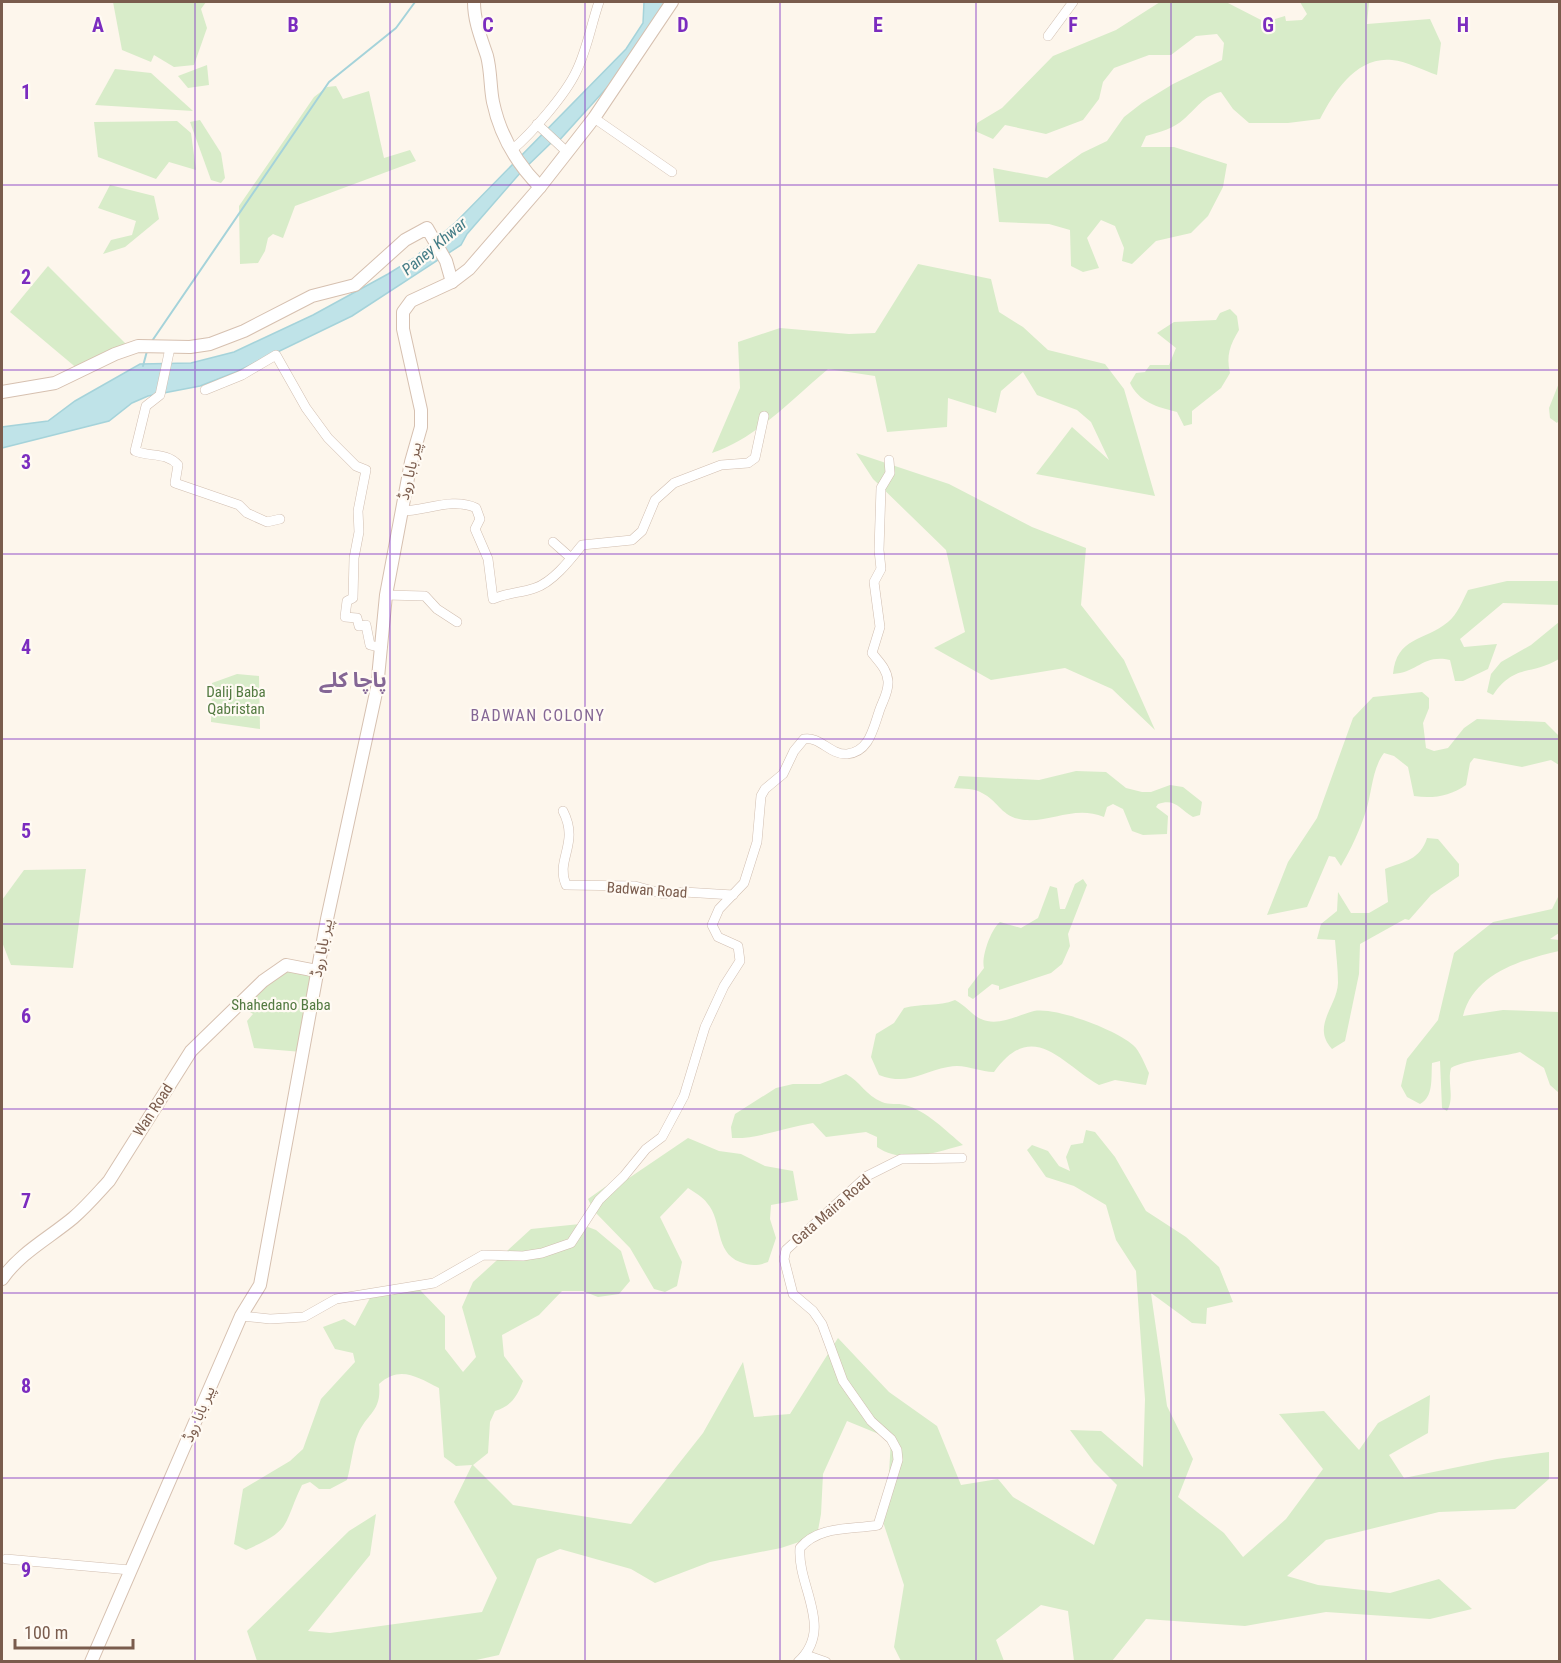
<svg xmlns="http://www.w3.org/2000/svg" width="1561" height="1663" font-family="'Roboto Condensed','Noto Sans Arabic',sans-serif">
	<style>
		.green { fill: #d8ecc9 }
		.water { fill: #bfe3e8; stroke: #a5d3da; stroke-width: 1.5 }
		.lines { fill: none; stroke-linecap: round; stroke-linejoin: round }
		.stream { stroke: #a5d3da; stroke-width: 2 }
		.street-casing { stroke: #d1beb0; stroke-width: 10 }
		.secondary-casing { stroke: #d6c0b0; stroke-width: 14 }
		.street { stroke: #fff; stroke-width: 9 }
		.secondary { stroke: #fff; stroke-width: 12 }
		.grid { fill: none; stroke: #7b2cbf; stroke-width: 1.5; stroke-opacity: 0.55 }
		.labels { text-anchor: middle; stroke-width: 4.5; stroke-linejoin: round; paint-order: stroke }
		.street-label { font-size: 15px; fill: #7a5c4d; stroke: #fffaf3 }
		.park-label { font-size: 15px; fill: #537a41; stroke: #fffaf3 }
		.water-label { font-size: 16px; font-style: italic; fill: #437c86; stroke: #fffaf3 }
		.neighbourhood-label { font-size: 16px; letter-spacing: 1.5px; fill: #846695; stroke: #fffaf3 }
		.district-label { font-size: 21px; font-weight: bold; fill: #846695; stroke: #fffaf3 }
		.grid-label { font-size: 20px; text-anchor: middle; font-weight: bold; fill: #7b2cbf; stroke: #fffaf3; stroke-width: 4.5; stroke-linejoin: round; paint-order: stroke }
	</style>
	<rect width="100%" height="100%" fill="#fdf6ec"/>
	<!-- green -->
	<g class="green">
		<path d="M113,2H206L201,9L207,28L194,65L174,67L154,55L151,62L122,50Z"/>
		<path d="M1160,2H1226L1265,22L1285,16L1286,21L1302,20L1307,14L1300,2H1369L1367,24L1430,19L1441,43L1437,75C1424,71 1407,61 1392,60C1357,56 1334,92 1320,119L1288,123H1249L1233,109L1221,92C1203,96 1197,108 1184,119C1173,129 1160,132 1146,136L1141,147H1174L1227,164L1223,187L1208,216L1191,233L1156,241L1132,264L1122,261L1124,248L1115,226L1101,220L1087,238L1099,268L1083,272L1071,266L1070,230L1049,224L999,222L993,168L1047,178L1082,153L1107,141L1124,117L1142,103L1173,84L1222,60L1224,43L1217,34L1196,36L1171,55H1149L1114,68L1103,82L1099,99L1083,120L1046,134L1005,125L993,139L975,131L977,123L1002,108L1053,56L1116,30Z"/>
		<path d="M207,65L209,85L188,88L178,76Z"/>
		<path d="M115,69L151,73L193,111L95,105Z"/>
		<path d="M336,86L343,99L369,91L384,158L410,150L416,161L295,206L283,238L273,234L268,238L265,251L258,263L240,264L239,206L314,97L327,87Z"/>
		<path d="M200,120L221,153L225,178L221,183L211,180L190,122Z"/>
		<path d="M177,121L191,133L196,170L169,162L156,179L98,157L94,122Z"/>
		<path d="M110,185L154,196L159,219L125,247L103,254L111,240L132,235L136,221L98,208Z"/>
		<path d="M918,264L991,279L999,312L1023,327L1048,350L1105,364L1124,389L1155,496L1036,474L1072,427L1109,460L1091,422L1077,410L1037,395L1023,372L1001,391L996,413L948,398L947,427L887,432L875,376L828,369C792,399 757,438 712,453L740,388L738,342L780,328L849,334L875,333Z"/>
		<path d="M48,266L126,344L79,370L10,312Z"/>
		<path d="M1230,309L1237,316L1239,330C1230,345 1226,355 1230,373L1221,388L1192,411V424L1184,426L1177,412C1157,407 1139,402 1130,383L1136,373L1145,372L1150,365H1169L1176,348L1157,333L1174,322L1216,320L1220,313Z"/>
		<path d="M1559,383V420L1557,423L1550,418L1549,408Z"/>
		<path d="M856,453L949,484L1032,527L1086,548L1081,605L1124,660L1155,730L1112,689L1065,668L991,680L934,648L965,632L946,550L873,479Z"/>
		<path d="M1507,581H1559V605L1503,603L1460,639L1464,647L1497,644L1488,669L1463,681H1455L1450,660C1423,654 1417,673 1393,674C1396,637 1425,641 1448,622C1457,615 1463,600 1468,590Z"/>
		<path d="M1559,622V659C1531,676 1515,663 1493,695L1487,692L1491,674L1501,662L1531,645Z"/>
		<path d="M237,674L259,676L260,729L211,722L212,683Z"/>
		<path d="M1422,692L1429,698V708L1423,723L1426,748L1434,751L1448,748L1464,728L1477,719L1545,722L1559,736V765L1551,760L1522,767L1474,758L1470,763L1466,785C1450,796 1433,799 1414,796L1408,767L1394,756L1384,753C1372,769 1372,792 1366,811C1360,830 1351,849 1341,866L1335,857L1329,856L1307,907L1267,915L1288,862L1317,818L1353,718L1373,697Z"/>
		<path d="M1076,771L1106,772L1126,788L1142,792H1151L1170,785L1183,787L1202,802L1200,815L1193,817C1179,809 1176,798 1158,804L1156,807L1168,816L1167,834L1143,835L1132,831L1123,809L1113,804L1107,807L1104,817C1075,805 1053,822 1025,820C1001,818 999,801 982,793C975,788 963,789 954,788L959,776L1039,780Z"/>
		<path d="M1427,838L1438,839L1459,864V876L1431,895L1409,920L1405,919L1360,944L1359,974L1345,1041L1332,1049C1311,1026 1337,1007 1338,983C1338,969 1336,954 1335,940L1317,939L1321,924L1337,911L1338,892L1351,913H1369L1388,902L1385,869C1405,861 1420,860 1427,838Z"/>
		<path d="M86,869L73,968L11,965L2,942V900L24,870Z"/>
		<path d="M1083,879L1087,885L1068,934L1070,946L1062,964L1051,973L999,990V986L992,984L973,999L968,996V989L984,968C981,957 991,929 1000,922L1021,928L1038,918L1050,886L1057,888L1060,909H1065L1075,884Z"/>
		<path d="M1559,895V933L1550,939L1559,940V951C1521,960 1474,973 1463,1016L1503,1010L1559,1012V1093L1550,1085L1544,1068L1520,1052C1502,1057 1464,1060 1451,1068C1447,1082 1455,1098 1447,1111L1442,1108L1440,1061L1432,1063C1431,1077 1434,1097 1420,1104L1407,1097L1401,1086L1407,1059L1438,1020L1454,953L1493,922L1552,909Z"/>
		<path d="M278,969L317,971L302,1052L254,1048L247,1021L253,1014L241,1006Z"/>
		<path d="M955,1000C965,1005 972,1015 981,1019C998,1027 1018,1015 1034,1011C1057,1007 1116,1030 1133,1045C1140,1051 1145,1065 1149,1073L1146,1085L1115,1080L1099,1085C1061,1063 1033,1018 994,1072C978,1072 965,1063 948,1067C920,1072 909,1086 879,1075L871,1057L876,1034L894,1023L904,1008C922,1003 938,1007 955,1000Z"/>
		<path d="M846,1074C860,1081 866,1096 882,1102C889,1105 898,1103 905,1105C927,1111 946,1131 963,1145C937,1152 902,1165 877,1147V1137L866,1132L826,1137L813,1123C786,1127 759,1139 732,1138L731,1127L735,1114L776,1088L793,1084H820Z"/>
		<path d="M1086,1130L1095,1132L1115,1157L1146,1211L1186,1237L1219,1267L1233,1302L1207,1308L1206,1324L1192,1323L1151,1293L1167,1406L1193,1459L1178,1497L1224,1533L1243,1557L1286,1519L1323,1469L1279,1414L1324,1411L1359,1450L1378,1423L1430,1395L1428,1433L1389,1455L1404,1478L1497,1459L1549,1452V1479L1515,1509L1439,1512L1326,1540L1287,1576L1318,1585L1390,1593L1439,1579L1472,1609L1430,1619L1326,1612L1245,1626L1146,1619L1112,1661H1074L1068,1611L1041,1605L996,1640L1004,1661H901L894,1647L904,1585L881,1516L888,1491L891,1439L847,1421L823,1474L821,1514L817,1536L781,1548L710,1562L655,1583L631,1569L560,1549L537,1559L499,1655L467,1662L257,1661L247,1631L349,1531L376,1514L370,1555L308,1631L330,1633L482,1612L497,1578L454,1502L472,1465L456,1466L444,1457L439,1388C417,1377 400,1365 379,1384C382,1412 367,1413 358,1434C353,1445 351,1466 347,1480L330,1489H319L310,1482L302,1485C282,1527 293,1529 246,1550L234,1544L243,1489L290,1461L303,1449L321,1399L355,1362L353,1353L335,1349L323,1327L344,1319L355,1326L370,1298L399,1288L420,1290L445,1316V1349L463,1372L476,1357L462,1307L473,1282L531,1229L580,1224L596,1230L621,1251L630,1281L619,1294L598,1297L583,1291H562L539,1315L502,1335L504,1356L523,1381C517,1397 511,1406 495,1411L490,1422L488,1453L473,1465L513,1505L631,1524L703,1433L743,1362L754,1417L790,1414L838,1338L889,1392L937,1426L961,1485L998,1479L1013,1497L1094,1545L1117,1485L1094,1462L1070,1430L1101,1431L1143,1467L1145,1399L1136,1271L1116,1240L1106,1205L1074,1186L1046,1177L1027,1150L1032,1145L1048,1151L1059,1166L1070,1171L1066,1157L1071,1145L1083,1143Z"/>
		<path d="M688,1138L719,1151L741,1154L765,1166L793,1171L798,1200L771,1205L770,1219L776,1238L768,1262C758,1266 750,1266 740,1262C714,1252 723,1221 707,1203C703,1197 694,1192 688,1188L660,1217L682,1262L677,1286L665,1292L654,1289L630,1248L594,1211L588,1199L605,1187L629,1178Z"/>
	</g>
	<!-- water -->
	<path class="water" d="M644,2H666L632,60L555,145L551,143L521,172L467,234L461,245L352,316L236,372L200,386L148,396L132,403L109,421L2,448V427L48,421L75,401L140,364L191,363L234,352L313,315L388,274L414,258L456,222L626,49L643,23Z"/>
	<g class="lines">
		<!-- stream -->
		<g class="stream">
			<path d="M152,341L329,82L396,28L415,2"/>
			<path d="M143,366L147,351"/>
		</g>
		<defs>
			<g id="street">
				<path d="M1048,36L1073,2"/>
				<path d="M594,118L672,172"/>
				<path d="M537,124L567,152"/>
				<path d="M512,150C532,133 565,95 576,72C587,50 591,25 599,2"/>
				<path d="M170,348L160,395L146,406L135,451C149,457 167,452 178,465L175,483L239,505L247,513L267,522L280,519"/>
				<path d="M205,390L242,375L276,355L306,408L328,438L356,466L366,470L358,511L359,532L354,558L353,598L347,601L345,617L357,618L359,626L366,625L370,645L382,648"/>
				<path d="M402,511C425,511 453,497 476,508L480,519L475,529L488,559L493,599C506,593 521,593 535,588C553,582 570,560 582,545L632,540L642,531L655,500L674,483L721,465L748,463L755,458L764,416"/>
				<path d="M553,542L571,558"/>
				<path d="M386,595L425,596L437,609L457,622"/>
				<path d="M563,811C580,844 555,859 566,885L635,886L664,894L684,892L733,895"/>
				<path d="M241,1316L270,1319L304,1317L336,1299L434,1283L483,1255L523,1256L542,1253L571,1243L599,1200L624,1176L646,1149L662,1137L684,1096L705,1027L724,986L740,961L738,946L718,937L712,925L719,909L744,883L757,842L761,796L765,789L783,774L794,751L804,739C820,736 830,755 847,754C869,752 873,729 879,712C882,702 889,692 888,681C887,669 879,662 872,653L880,627L874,582L881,569L879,550L881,488L890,473L889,460"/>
				<path d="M6,1559L130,1570"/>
				<path d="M806,1655L826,1662"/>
				<path d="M798,1662C835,1628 797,1587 800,1548C819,1525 852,1530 878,1525L898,1460L897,1450L891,1439L871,1421L843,1381L822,1324L813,1311L793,1294L784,1259L786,1250L867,1176L901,1159L962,1158"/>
			</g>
			<g id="secondary">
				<path d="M474,2C474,21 481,38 487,56C491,71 490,87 493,102C500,135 517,164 540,187"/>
				<path d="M2,392L55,383L115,354L138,346L190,347L210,344L244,331L312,296L355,285L405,240L427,228L446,261L452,282"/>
				<path d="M2,1279C20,1253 49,1238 73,1218C86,1207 97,1194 109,1181L191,1051L263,981L286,965L317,971"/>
				<path d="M91,1662L241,1316L260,1285L327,919L377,688L386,595L411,462L421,427V410L403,329V312L411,301L452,282L469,269L540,187L594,118L672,2"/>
			</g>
		</defs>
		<!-- street casing -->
		<use href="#street" class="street-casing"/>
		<!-- secondary casing -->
		<use href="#secondary" class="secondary-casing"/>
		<!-- street -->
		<use href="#street" class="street"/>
		<!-- secondary -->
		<use href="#secondary" class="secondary"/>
	</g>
	<!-- grid -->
	<path class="grid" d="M195,2V1662M390,2V1662M585,2V1662M780,2V1662M976,2V1662M1171,2V1662M1366,2V1662M2,185H1560M2,370H1560M2,554H1560M2,739H1560M2,924H1560M2,1109H1560M2,1293H1560M2,1478H1560"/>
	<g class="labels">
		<!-- street labels -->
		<g class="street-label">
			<text transform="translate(410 471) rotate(-77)" y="5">پیر بابا روڈ</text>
			<text transform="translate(647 890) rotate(4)" y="5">Badwan Road</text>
			<text transform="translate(322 948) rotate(-79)" y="5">پیر بابا روڈ</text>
			<text transform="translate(153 1110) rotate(-57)" y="5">Wan Road</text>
			<text transform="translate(831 1210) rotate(-41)" y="5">Gata Maira Road</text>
			<text transform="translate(199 1414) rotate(-67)" y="5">پیر بابا روڈ</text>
		</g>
		<!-- park labels -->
		<g class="park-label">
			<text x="236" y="697">Dalij Baba<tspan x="236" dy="17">Qabristan</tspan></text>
			<text x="281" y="1010">Shahedano Baba</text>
		</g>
		<!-- water labels -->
		<g class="water-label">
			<text transform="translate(434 246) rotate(-40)" y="6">Paney Khwar</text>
		</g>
		<!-- neighbourhood labels -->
		<g class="neighbourhood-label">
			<text x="538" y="721">BADWAN COLONY</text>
		</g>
		<!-- district labels -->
		<g class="district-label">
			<text x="353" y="687">پاچا کلے</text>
		</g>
	</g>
	<g class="grid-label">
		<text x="98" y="32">A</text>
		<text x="293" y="32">B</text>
		<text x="488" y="32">C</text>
		<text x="683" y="32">D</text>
		<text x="878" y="32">E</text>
		<text x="1073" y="32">F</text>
		<text x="1268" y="32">G</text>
		<text x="1463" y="32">H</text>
		<text x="26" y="99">1</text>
		<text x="26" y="284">2</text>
		<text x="26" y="469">3</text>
		<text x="26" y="654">4</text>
		<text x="26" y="838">5</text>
		<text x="26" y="1023">6</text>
		<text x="26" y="1208">7</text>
		<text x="26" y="1393">8</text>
		<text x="26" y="1577">9</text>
	</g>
	<!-- border -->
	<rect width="1561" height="1663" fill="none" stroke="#7a5c4d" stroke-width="6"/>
	<!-- scale -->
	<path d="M15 1639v9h118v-9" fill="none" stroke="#7a5c4d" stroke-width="3"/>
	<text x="24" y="1639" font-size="18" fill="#7a5c4d" stroke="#fffaf3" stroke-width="4.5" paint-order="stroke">100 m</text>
</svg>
